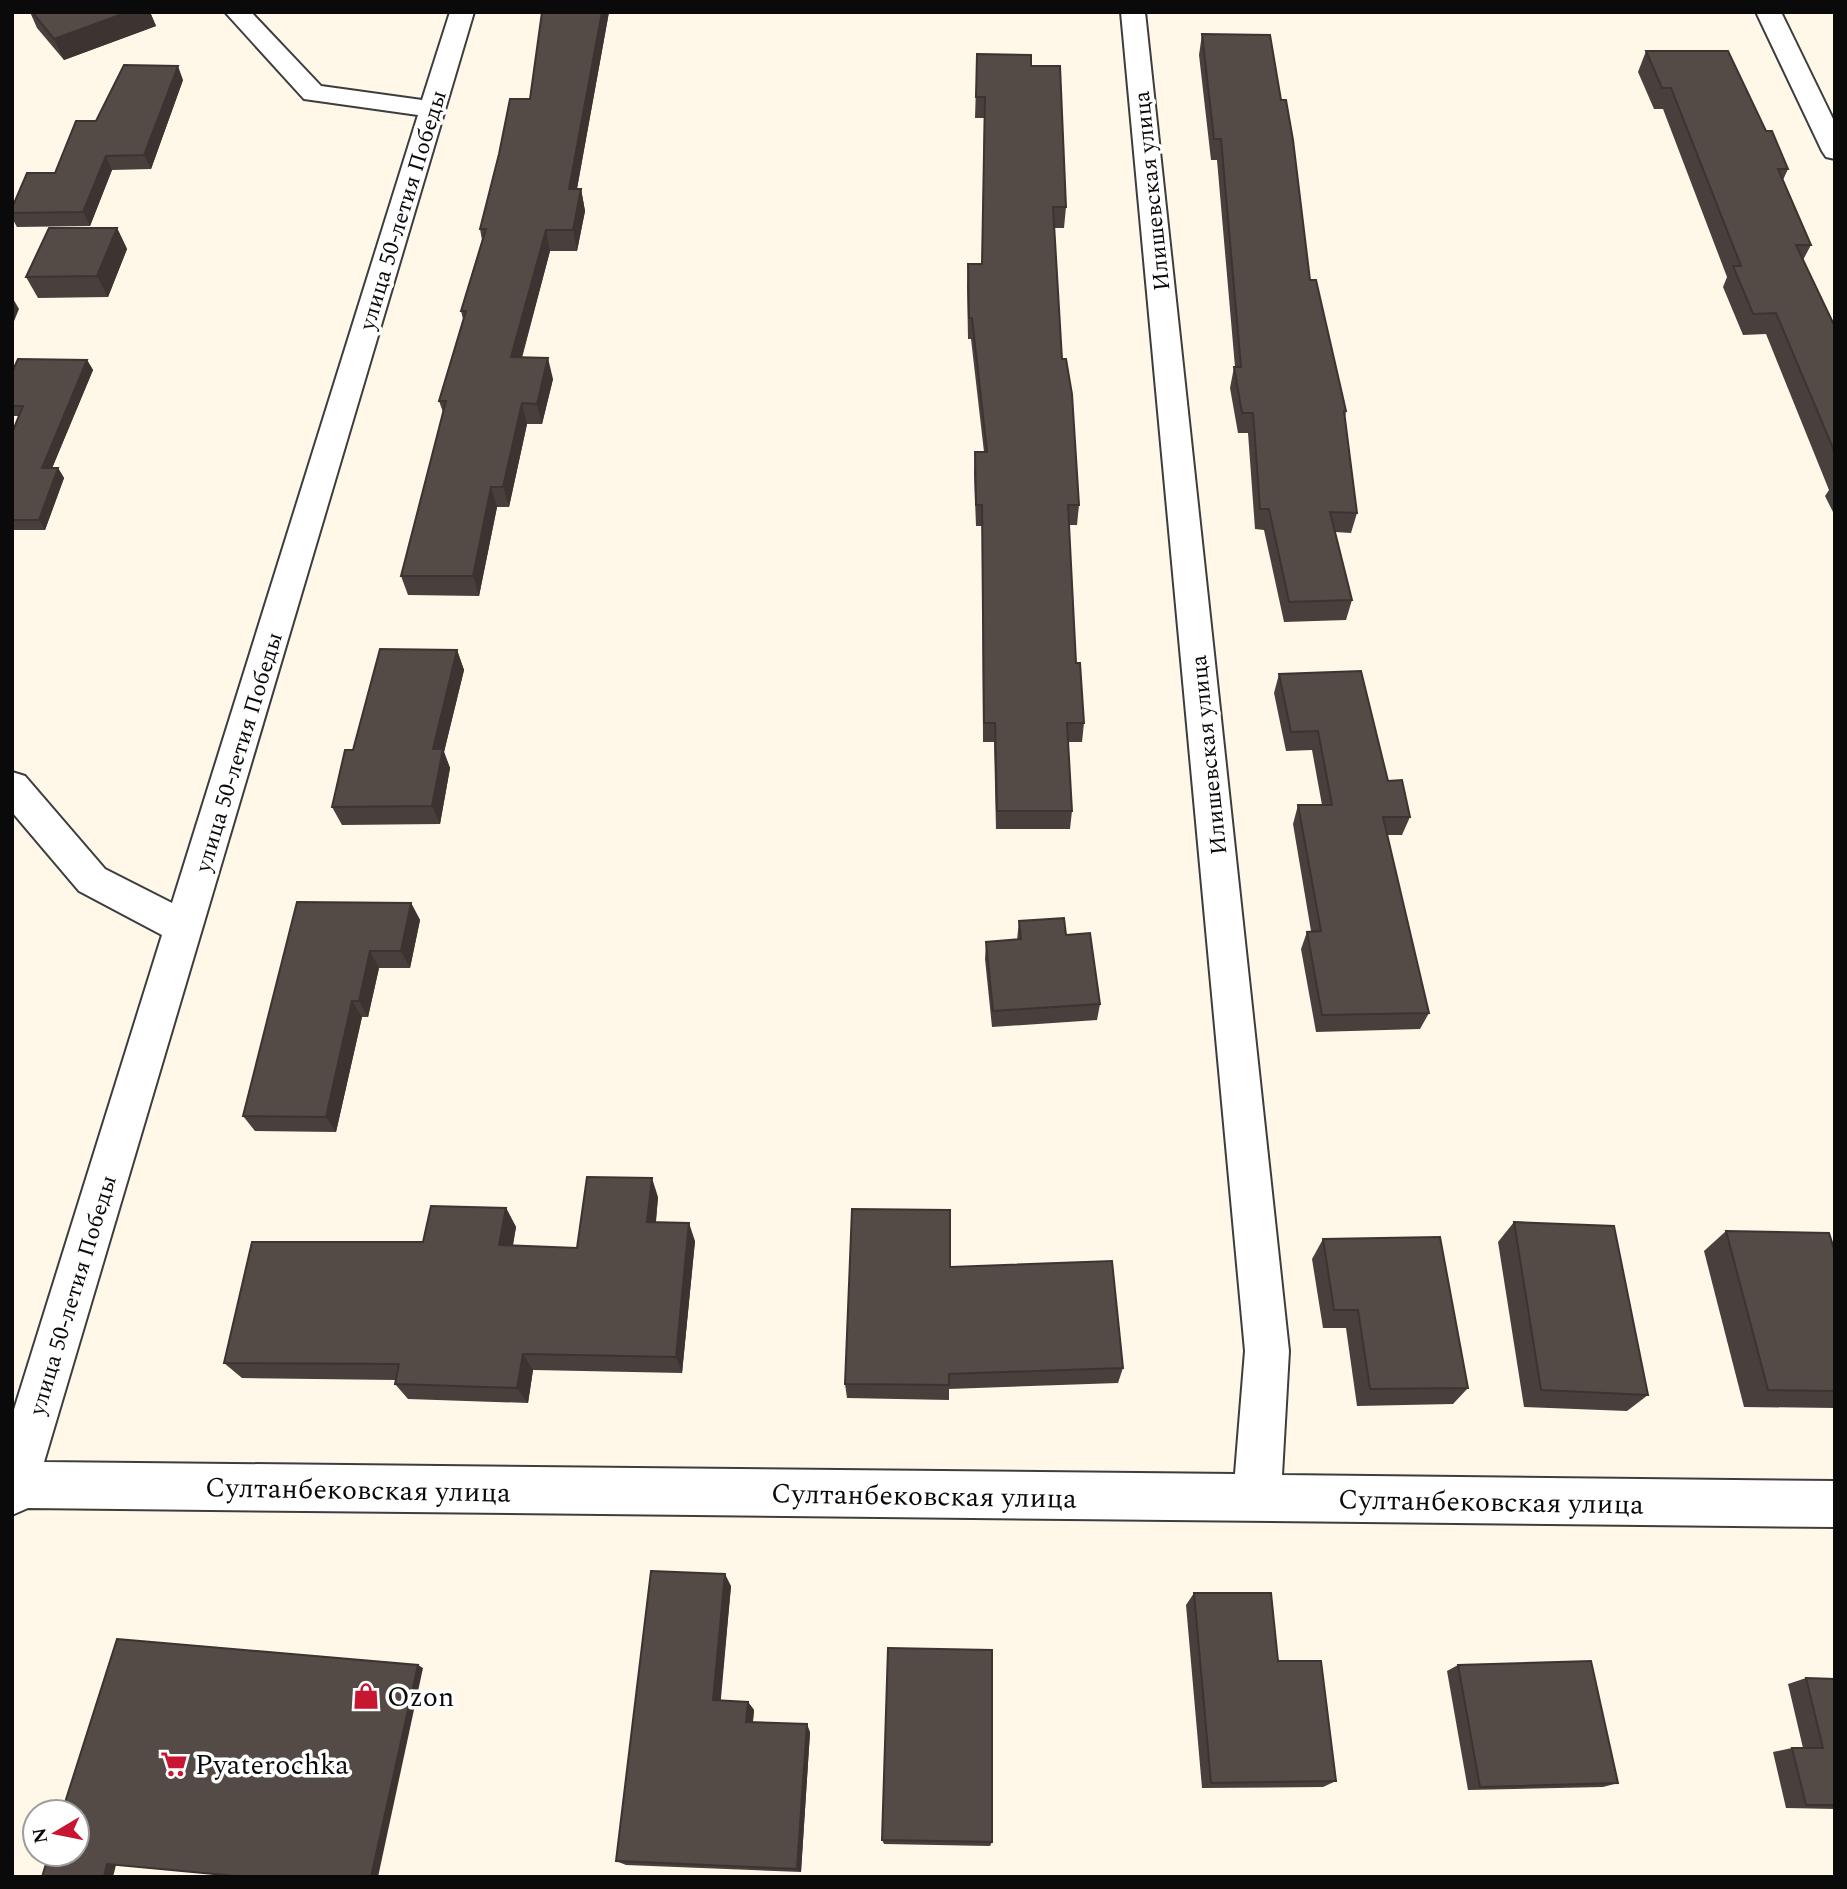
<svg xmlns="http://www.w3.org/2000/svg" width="1847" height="1889" font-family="Spectral,serif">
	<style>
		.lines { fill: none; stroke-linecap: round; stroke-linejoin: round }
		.minor-casing { stroke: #3d3d3d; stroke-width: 4 }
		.minor { fill: #fff; fill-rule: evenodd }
		.wall { fill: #48403c }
		.shaded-wall { fill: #3b3431 }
		.building { fill: #544a46; stroke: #3b3431; stroke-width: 2 }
		.labels { text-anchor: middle; stroke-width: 7; stroke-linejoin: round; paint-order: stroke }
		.street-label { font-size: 23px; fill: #0a0a0a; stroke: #fff }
		.near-street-label { font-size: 28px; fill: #0a0a0a; stroke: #fff }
		.near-poi-label { font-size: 28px; fill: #0a0a0a; stroke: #fff; text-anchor: start }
	</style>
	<rect width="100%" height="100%" fill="#fff8e8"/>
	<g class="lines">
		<defs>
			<g id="minor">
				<path d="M225,12H251L321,86L422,100L450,12H474L44,1462L1235,1474L1245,1351L1121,12H1145L1289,1351L1282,1475L1835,1481V1527L28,1508L12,1515V1416L162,935L79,891L12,812V772L25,776L105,869L172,903L418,115L304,99Z"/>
				<path d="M1756,12H1781L1835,123V159L1826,157L1822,151Z"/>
			</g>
		</defs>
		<!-- minor casing -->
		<use href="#minor" class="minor-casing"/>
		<!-- minor -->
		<use href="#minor" class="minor"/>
	</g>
	<!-- wall -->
	<g class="wall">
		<path d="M30,12H150L156,26L64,60L37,28Z"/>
		<path d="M542,12H609L577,189H581L585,211L577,251H550L522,358L553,379L542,424H527L509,507H497L479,596L408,595L401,576L443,412L439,401L463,319L461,311L482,240L480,229L530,99Z"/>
		<path d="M1202,34L1310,280L1346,411L1345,417L1357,513L1351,533L1335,532L1352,600L1346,620L1284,622L1264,530L1255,529L1248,433H1238L1230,388L1234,367H1235L1217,160H1211L1199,55Z"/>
		<path d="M1646,51L1766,131L1788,169L1783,180L1811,245L1803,260L1835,327V516L1825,496L1829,490L1766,334L1743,335L1723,287L1727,277L1663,109H1654L1638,72Z"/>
		<path d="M977,54L1031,66L1066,207L1064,228H1054L1062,359L1079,505L1077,525H1069L1076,663L1084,723L1082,742H1068L1072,811L1070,829H996L994,742H983L982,526H976L974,473L975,452H984L971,339H968L967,285L968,264H982L984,118H975Z"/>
		<path d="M183,80L151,169L112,170L90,226L17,227L12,218V208L55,173L96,121Z"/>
		<path d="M117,228L127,249L108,297L38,298L26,277Z"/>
		<path d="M87,360L93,370L52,468H58L64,478L45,530H12V433L19,416H12V372Z"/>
		<path d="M457,650L464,670L444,752L450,768L440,824L342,825L332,807L353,750Z"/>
		<path d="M1279,674L1388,781L1410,817L1402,835H1387L1429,1013L1420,1029L1316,1032L1301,949L1307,932L1311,931L1293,824L1298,805H1322L1312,750L1286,751L1274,693Z"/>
		<path d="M297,902L411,903L420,920L410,968H379L368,1017H362L336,1132L255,1131L243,1116Z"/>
		<path d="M1019,921L1066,935L1100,1004L1097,1020L992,1027L985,959L986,942L1017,940Z"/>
		<path d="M658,1197L656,1222L695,1241L682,1373L533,1370L528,1403L408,1399L395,1384V1380L242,1378L224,1363L423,1242L506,1208L516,1227L513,1246L577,1248Z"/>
		<path d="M1514,1222L1648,1395L1627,1411L1524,1407L1498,1242Z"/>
		<path d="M1726,1231L1835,1252V1408L1744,1407L1704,1251Z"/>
		<path d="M1323,1239L1468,1388L1453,1404L1357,1406L1346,1328H1323L1312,1259Z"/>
		<path d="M950,1267L1123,1368L1118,1383L949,1389V1400L847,1398L845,1384Z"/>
		<path d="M731,1586L720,1701L748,1702L754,1710L753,1722L810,1732L801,1872L626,1865L616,1861Z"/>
		<path d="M1194,1593L1278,1661L1336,1781L1323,1787L1202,1788L1186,1605Z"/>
		<path d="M1458,1665L1618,1783L1603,1787L1468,1790L1447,1671Z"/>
		<path d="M1806,1678L1835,1679V1809L1786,1808L1773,1752L1792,1748H1803L1788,1684Z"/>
		<path d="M882,1840L992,1842L990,1846L884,1844Z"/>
	</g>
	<!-- shaded-wall -->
	<g class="shaded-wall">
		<path d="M128,12H150L156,26L64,60L54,39Z"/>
		<path d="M602,12H609L573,210L569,189Z"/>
		<path d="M178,66L183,80L151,169L144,155Z"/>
		<path d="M106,156L112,170L90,226L83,212Z"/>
		<path d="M581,189L585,211L577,251L573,230Z"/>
		<path d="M117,228L127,249L108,297L97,276Z"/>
		<path d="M546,230L550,251L516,378L511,357Z"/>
		<path d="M12,297L19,309L12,326Z"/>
		<path d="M548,358L553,379L542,424L537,404Z"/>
		<path d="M87,360L93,370L48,478L42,468Z"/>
		<path d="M522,403L527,424L509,507L503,487Z"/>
		<path d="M58,468L64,478L45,530L39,520Z"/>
		<path d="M491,487L497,507L479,596L473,576Z"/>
		<path d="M457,650L464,670L444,752L450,768L440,824L432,806L433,749Z"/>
		<path d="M411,903L420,920L410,968L401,951Z"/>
		<path d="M370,951L379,968L368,1017L359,1001Z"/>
		<path d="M352,1001L362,1017L336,1132L326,1117Z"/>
		<path d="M652,1178L658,1197L654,1240L647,1222Z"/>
		<path d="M506,1208L516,1227L509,1263L499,1245Z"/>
		<path d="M689,1223L695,1241L682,1373L676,1357Z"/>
		<path d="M523,1354L533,1370L528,1403L517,1388Z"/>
		<path d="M725,1574L731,1586L720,1709L713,1700Z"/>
		<path d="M418,1665L423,1668L378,1877H371Z"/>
		<path d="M748,1702L754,1710L752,1729L746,1722Z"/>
		<path d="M807,1724L810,1732L801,1872L797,1869Z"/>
		<path d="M107,1864L116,1865L113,1877H104Z"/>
	</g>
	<!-- building -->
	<g class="building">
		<path d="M32,12H128L54,39Z"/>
		<path d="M542,12H602L569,189H581L573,230H546L511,357L548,358L537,404L522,403L503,487H491L473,576H401L446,401H439L466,311H461L486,229H480L499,154L510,99H530Z"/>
		<path d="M1202,34L1270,35L1281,100H1286L1293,140L1310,280H1316L1346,411H1344L1357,513L1330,512L1352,600L1289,602L1269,509H1260L1253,413H1242L1234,367H1241L1221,139H1214Z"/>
		<path d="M1646,51H1728L1766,131H1772L1788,169H1778L1811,245H1796L1835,327V453L1776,313L1753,314L1733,266H1741L1671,88H1662Z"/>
		<path d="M977,54L1031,55V66H1060L1066,207H1053L1062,359H1066L1072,394L1079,505H1068L1076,663H1080L1084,723H1067L1072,811H997L995,723H984L982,505H976L975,452H987L972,318H969L968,264H982L985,97H976Z"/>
		<path d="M124,65L178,66L144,155L106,156L83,212L12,213V208L27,173H55L76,121H96Z"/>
		<path d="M49,228H117L97,276L26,277Z"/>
		<path d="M18,359L87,360L42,468H58L39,520H12V433L23,406H12V372Z"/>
		<path d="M380,649L457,650L433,749H443L432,806L332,807L345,750H353Z"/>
		<path d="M1361,671L1388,781L1402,780L1410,817H1383L1429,1013L1322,1015L1307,932L1321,931L1298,805H1332L1318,731L1291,732L1279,674Z"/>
		<path d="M297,902L411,903L401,951H370L359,1001H352L326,1117L243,1116Z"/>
		<path d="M1064,918L1066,935L1090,933L1100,1004L993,1011L986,942L1021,939L1019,921Z"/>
		<path d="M587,1177L652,1178L647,1222L689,1223L676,1357L523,1354L517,1388L395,1384L399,1364L224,1363L252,1242H423L431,1206L506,1208L499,1245L577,1248Z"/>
		<path d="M852,1209L950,1210V1267L1112,1261L1123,1368L949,1374V1385L845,1384Z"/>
		<path d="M1514,1222L1614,1226L1648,1395L1541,1390Z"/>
		<path d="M1726,1231L1829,1233L1835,1252V1391L1768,1390Z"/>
		<path d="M1440,1237L1468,1388L1370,1389L1358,1310H1334L1323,1239Z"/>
		<path d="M651,1571L725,1574L713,1700L748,1702L746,1722L807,1724L797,1869L616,1861Z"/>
		<path d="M1194,1593H1271L1278,1661H1321L1336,1781L1211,1783Z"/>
		<path d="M117,1639L418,1665L371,1877H246L107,1864L104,1877H42L49,1854H77V1812H62Z"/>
		<path d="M888,1648L992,1650V1842L882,1840Z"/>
		<path d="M1591,1661L1618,1783L1480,1787L1458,1665Z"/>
		<path d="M1806,1678L1835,1679V1805H1806L1792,1748H1823Z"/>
	</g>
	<!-- icons -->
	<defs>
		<symbol id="shop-bare" viewBox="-9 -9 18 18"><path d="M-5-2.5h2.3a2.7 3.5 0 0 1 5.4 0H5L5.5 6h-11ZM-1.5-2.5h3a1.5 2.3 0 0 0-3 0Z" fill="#c81531" stroke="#fff" stroke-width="2.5" paint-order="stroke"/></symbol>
		<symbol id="supermarket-bare" viewBox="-9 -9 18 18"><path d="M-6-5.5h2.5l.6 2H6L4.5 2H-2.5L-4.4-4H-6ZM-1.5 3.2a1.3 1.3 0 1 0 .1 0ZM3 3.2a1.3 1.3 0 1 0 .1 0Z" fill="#c81531" stroke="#fff" stroke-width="2.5" paint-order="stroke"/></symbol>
	</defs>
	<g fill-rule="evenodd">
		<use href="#shop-bare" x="347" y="1677" width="38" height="38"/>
		<use href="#supermarket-bare" x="155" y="1745" width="38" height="38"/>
	</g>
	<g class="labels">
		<!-- street labels -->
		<g class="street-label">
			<text transform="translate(1151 191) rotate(-96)" y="8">Илишевская улица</text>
			<text transform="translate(402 210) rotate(-73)" y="8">улица 50-летия Победы</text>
			<text transform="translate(238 752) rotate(-73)" y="8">улица 50-летия Победы</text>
			<text transform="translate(1208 755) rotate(-96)" y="8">Илишевская улица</text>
			<text transform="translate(72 1295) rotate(-73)" y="8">улица 50-летия Победы</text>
		</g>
		<!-- near-street labels -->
		<g class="near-street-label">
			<text transform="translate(358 1489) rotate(1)" y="10">Султанбековская улица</text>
			<text transform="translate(924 1495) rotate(1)" y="10">Султанбековская улица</text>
			<text transform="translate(1491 1501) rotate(1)" y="10">Султанбековская улица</text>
		</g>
		<!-- near-poi labels -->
		<g class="near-poi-label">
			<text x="387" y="1706">Ozon</text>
			<text x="195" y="1774">Pyaterochka</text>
		</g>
	</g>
	<!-- border -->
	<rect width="1847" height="1889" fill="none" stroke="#0a0a0a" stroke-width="28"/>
	<!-- north arrow -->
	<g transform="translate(56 1833) rotate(260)"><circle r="33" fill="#ffffff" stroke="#9d9d9d" stroke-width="2"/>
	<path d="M0-5L12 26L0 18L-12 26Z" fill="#c81531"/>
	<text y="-10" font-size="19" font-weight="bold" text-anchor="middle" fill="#0a0a0a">N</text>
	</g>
</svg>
